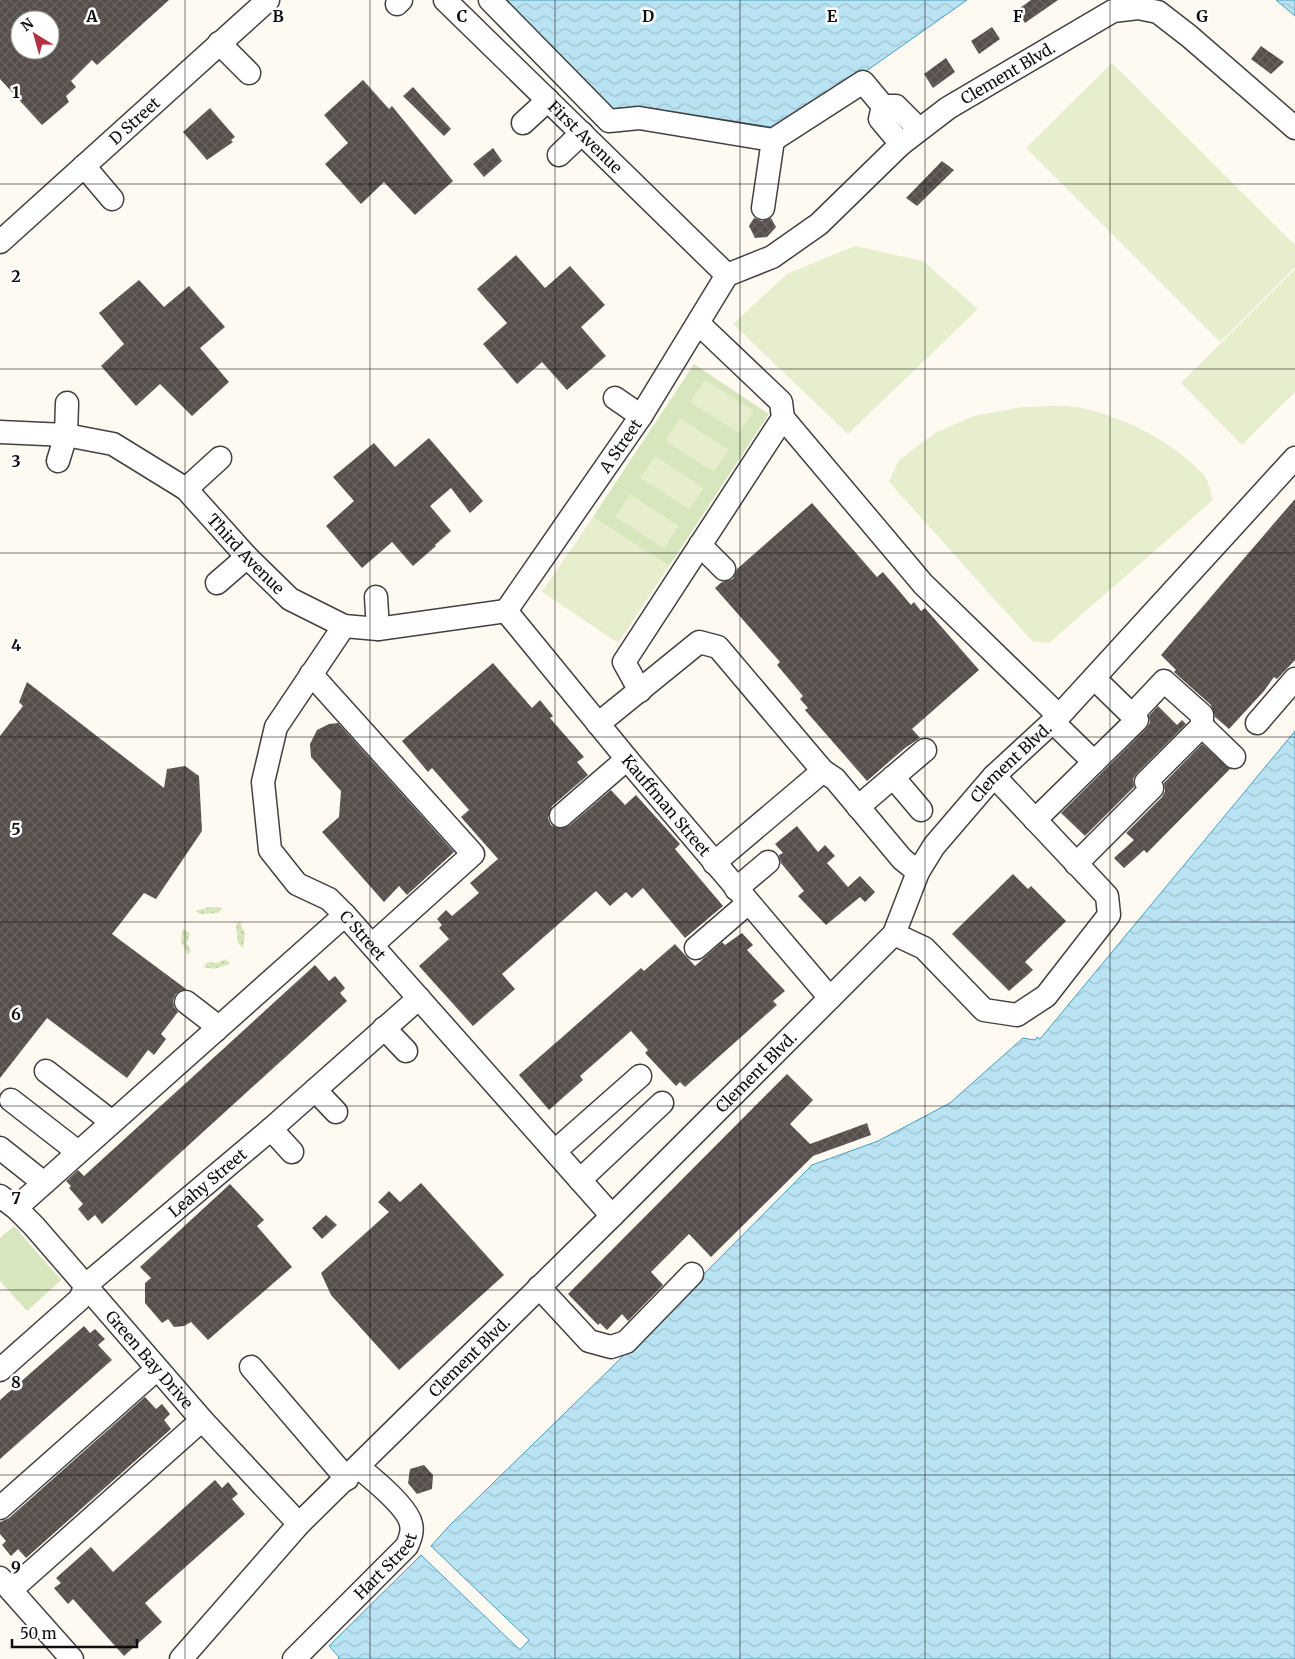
<svg xmlns="http://www.w3.org/2000/svg" width="1295" height="1659" font-family="Merriweather,serif">
	<style>
		.grass { fill: url(#grass-dots) }
		.park { fill: #d7e6bc }
		.pitch { fill: #e6eecd }
		.water { fill: url(#water-waves); stroke: #459fc4 }
		.building { fill: url(#building-cross-hatch); fill-rule: evenodd }
		.lines { fill: none; stroke-linecap: round; stroke-linejoin: round }
		.minor-casing { stroke: #414141; stroke-width: 25 }
		.minor { stroke: #fff; stroke-width: 22 }
		.grid { fill: none; stroke: #0e0e0e; stroke-width: 1; stroke-opacity: 0.55 }
		.labels { text-anchor: middle; stroke-width: 5; stroke-linejoin: round; paint-order: stroke }
		.street-label { font-size: 16px; fill: #0e0e0e; stroke: #fff }
		.grid-label { font-size: 16px; text-anchor: middle; font-weight: bold; fill: #0e0e0e; stroke: #fff; stroke-width: 5; stroke-linejoin: round; paint-order: stroke }
	</style>
	<defs>
		<pattern id="grass-dots" width="8" height="8" patternUnits="userSpaceOnUse" patternTransform="scale(1.25)"><rect width="8" height="8" fill="#d7e6bc"/><path d="M2 2h.1M6 6h.1" fill="none" stroke="#b7c4a0" stroke-width="1.8" stroke-linecap="round"/></pattern>
		<pattern id="water-waves" width="16" height="10" patternUnits="userSpaceOnUse" patternTransform="scale(1.25)"><rect width="16" height="10" fill="#b9e3f2"/><path d="M0 5q4-4 8 0t8 0" fill="none" stroke="#9ec2ce"/></pattern>
		<pattern id="building-cross-hatch" width="8" height="8" patternUnits="userSpaceOnUse" patternTransform="scale(1.25)"><rect width="8" height="8" fill="#564e4b"/><path d="M0 0l8 8M0 8l8-8" fill="none" stroke="#696361"/></pattern>
	</defs>
	<rect width="100%" height="100%" fill="#fefaf1"/>
	<!-- grass -->
	<g class="grass">
		<path d="M209,907L223,908L218,913L200,914L195,911Z"/>
		<path d="M240,921L245,934L243,948L238,943L236,925Z"/>
		<path d="M183,929L190,933L187,943L191,951L187,955L181,940Z"/>
		<path d="M226,959L230,964L214,969L203,967L208,962L217,963Z"/>
	</g>
	<!-- park -->
	<g class="park">
		<path d="M694,364L769,414L669,566L593,517Z"/>
		<path d="M14,1226L61,1280L27,1311L0,1281V1238Z"/>
	</g>
	<!-- pitch -->
	<g class="pitch">
		<path d="M1112,63L1295,245V267L1220,342L1026,148Z"/>
		<path d="M855,246L923,261L978,309L848,434L733,324L787,274Z"/>
		<path d="M1295,269V392L1242,445L1181,383Z"/>
		<path d="M705,380L754,411L739,433L690,402Z"/>
		<path d="M1022,407C1039,407 1059,404 1076,407C1120,415 1173,441 1204,475C1209,481 1210,493 1213,500L1049,643L1032,641L889,482L899,460L935,433L974,416Z"/>
		<path d="M680,418L729,450L714,472L665,441Z"/>
		<path d="M655,456L704,488L689,509L640,478Z"/>
		<path d="M630,494L679,526L664,548L615,517Z"/>
		<path d="M593,517L669,566L618,643L542,592Z"/>
	</g>
	<!-- water -->
	<g class="water">
		<path d="M499,0H967L784,129L633,106L630,113L618,120Z"/>
		<path d="M1276,0H1295V16Z"/>
		<path d="M1295,731V1659H338L339,1657L329,1646L421,1555L520,1650L529,1640L431,1546L450,1525L609,1370L812,1165L878,1141L950,1103L1023,1038L1035,1040L1037,1037L1040,1039Z"/>
	</g>
	<!-- building -->
	<g class="building">
		<path d="M0,0H169L97,65L92,60L71,81L76,87L66,96L69,102L42,125L0,79ZM20,20H50V50H20Z"/>
		<path d="M1031,0H1058L1025,23L1017,10Z"/>
		<path d="M992,27L1000,39L979,54L971,41Z"/>
		<path d="M1261,46L1284,62L1271,74L1251,59Z"/>
		<path d="M946,58L955,72L933,88L924,74Z"/>
		<path d="M363,80L389,109L392,106L453,181L415,215L384,182L361,204L325,164L348,143L324,115Z"/>
		<path d="M413,87L451,129L444,136L403,96Z"/>
		<path d="M210,108L235,137L231,140L233,142L207,160L183,132Z"/>
		<path d="M493,148L502,161L484,177L473,164Z"/>
		<path d="M942,161L954,170L917,206L906,198Z"/>
		<path d="M754,218L762,221L771,218L776,227L767,237L755,238L749,226Z"/>
		<path d="M516,255L545,288L570,266L605,305L581,327L606,356L567,390L542,362L517,384L483,344L507,323L477,289Z"/>
		<path d="M139,280L164,307L189,286L225,327L200,348L229,382L192,416L160,384L136,406L101,366L124,344L99,313Z"/>
		<path d="M429,438L483,501L470,513L451,488L430,506L451,531L435,545L436,546L413,566L392,542L362,568L326,526L354,501L333,477L374,443L395,467Z"/>
		<path d="M1295,499V660L1277,679L1274,677L1264,691L1229,729L1215,717L1211,705L1174,672L1176,670L1161,655Z"/>
		<path d="M812,503L877,577L883,572L911,605L914,602L921,611L925,608L979,670L912,729L920,738L905,748L867,781L805,710L808,708L800,699L803,696L777,665L780,662L715,588L722,582L733,579L737,569Z"/>
		<path d="M493,663L532,708L540,700L553,716L550,718L584,757L577,762L588,775L552,806L548,818L551,825L557,828L569,826L611,790L625,805L636,795L680,844L675,849L723,906L685,938L643,888L632,898L626,892L610,906L596,891L502,974L515,989L473,1026L419,966L449,939L439,928L442,925L437,919L446,910L452,916L479,893L470,883L498,859L461,817L469,810L432,768L428,772L402,741Z"/>
		<path d="M27,682L164,788L167,769L185,766L199,776L202,831L156,899L144,893L112,934L186,989L176,994L173,1000L174,1007L178,1012L161,1034L166,1039L154,1055L148,1050L127,1078L47,1018L0,1078V736L23,706L19,702Z"/>
		<path d="M1158,706L1177,725L1182,720L1186,724L1137,773L1133,779L1134,787L1085,836L1061,813L1146,729L1150,723L1149,716Z"/>
		<path d="M338,723L454,852L407,895L399,886L384,902L322,832L339,817L341,791L311,757L310,744L317,730L329,724Z"/>
		<path d="M1202,744L1230,769L1147,853L1144,850L1124,868L1114,858L1134,840L1126,833L1162,797L1165,791L1164,783Z"/>
		<path d="M797,826L818,852L825,845L835,856L827,863L848,887L860,876L875,892L865,902L860,897L826,925L798,896L804,891L781,863L779,855L783,853L775,844Z"/>
		<path d="M1013,874L1028,889L1031,886L1066,921L1025,962L1033,970L1009,991L952,934Z"/>
		<path d="M742,933L753,945L747,950L785,991L773,1001L777,1005L685,1087L680,1082L676,1086L645,1053L648,1050L631,1031L580,1076L583,1080L549,1110L519,1075L641,968L644,971L675,944L695,966L722,942L725,945Z"/>
		<path d="M315,965L329,981L335,976L345,988L340,993L347,1001L102,1224L95,1215L88,1221L78,1209L83,1204L69,1188L71,1186L66,1181L78,1170L84,1176Z"/>
		<path d="M787,1074L813,1100L790,1124L810,1144L867,1123L871,1135L813,1156L711,1257L689,1234L651,1272L663,1285L628,1321L622,1314L607,1330L600,1323L598,1325L568,1294Z"/>
		<path d="M421,1183L504,1275L399,1370L331,1295L321,1273L389,1212L378,1202L389,1191L400,1202Z"/>
		<path d="M230,1184L264,1220L257,1226L292,1267L208,1340L191,1322L184,1326L174,1327L168,1319L162,1323L145,1303V1283L151,1278L140,1267Z"/>
		<path d="M326,1215L337,1225L322,1239L312,1228Z"/>
		<path d="M84,1326L90,1333L95,1329L105,1339L98,1345L112,1360L0,1459V1400Z"/>
		<path d="M145,1397L156,1409L162,1404L170,1414L164,1420L171,1429L26,1558L18,1549L11,1556L2,1545L6,1541L0,1534V1522L9,1518Z"/>
		<path d="M424,1465L433,1475L432,1489L417,1494L408,1483L410,1469Z"/>
		<path d="M215,1480L222,1488L228,1482L238,1494L232,1499L245,1514L145,1603L162,1622L124,1656L73,1599L68,1604L54,1588L61,1583L56,1578L91,1547L113,1572Z"/>
	</g>
	<g class="lines">
		<defs>
			<g id="minor">
				<path id="s1" d="M445,0L727,275"/>
				<path d="M490,0L609,121L639,118L773,140L863,82L883,106L880,119L901,144"/>
				<path d="M397,4L401,0"/>
				<path d="M219,43L249,73"/>
				<path d="M883,106H896L919,129"/>
				<path d="M523,123L548,100"/>
				<path d="M559,155L582,133"/>
				<path d="M84,166L112,199"/>
				<path d="M763,208L773,140"/>
				<path id="s2" d="M0,242L268,0"/>
				<path id="s3" d="M727,275L772,257L819,224L901,144L948,108L1113,11L1138,8L1158,12L1189,36L1295,128"/>
				<path d="M615,398L641,416"/>
				<path d="M783,418L923,584L1059,716"/>
				<path id="s4" d="M0,432L66,435L113,444L186,489L247,557L290,599L344,626L378,629L506,611"/>
				<path d="M58,461L66,435L67,403"/>
				<path d="M186,489L220,458"/>
				<path d="M700,545L724,569"/>
				<path d="M217,583L247,557"/>
				<path d="M376,597L378,629"/>
				<path id="s5" d="M506,611L627,759L830,998"/>
				<path id="s6" d="M506,611L641,416L727,275"/>
				<path id="s7" d="M344,626L276,727L263,782L270,850L297,884L329,899L345,915L612,1216"/>
				<path d="M311,674L473,854L372,945"/>
				<path d="M640,691L624,662L783,418L781,402L699,324"/>
				<path d="M1053,722L1094,762"/>
				<path d="M1257,723L1295,679"/>
				<path d="M598,724L699,642L718,647L823,771L835,779L902,859L918,872"/>
				<path d="M1202,726L1234,757"/>
				<path d="M893,777L921,810"/>
				<path d="M858,807L925,750"/>
				<path d="M561,816L627,759"/>
				<path d="M1035,820L1137,720L1094,678"/>
				<path d="M714,863L823,771"/>
				<path d="M1076,864L1152,788L1146,782L1202,726V715L1164,681L1132,715"/>
				<path d="M736,889L768,862"/>
				<path d="M894,934L924,948L984,1010L1017,1015L1046,996L1109,915L1107,896L994,776"/>
				<path d="M696,948L748,903"/>
				<path d="M186,1002L212,1022L216,1030"/>
				<path d="M384,1028L406,1051"/>
				<path d="M46,1071L112,1122"/>
				<path d="M315,1090L336,1112"/>
				<path d="M11,1100L78,1152"/>
				<path d="M271,1129L292,1152"/>
				<path d="M0,1148L44,1183"/>
				<path d="M555,1151L640,1076"/>
				<path d="M580,1180L662,1103"/>
				<path id="s8" d="M0,1196L16,1208L34,1226L202,1420L299,1524"/>
				<path d="M16,1208L345,915"/>
				<path d="M539,1287L589,1341L611,1347L626,1342L692,1274"/>
				<path d="M251,1367L347,1479"/>
				<path id="s9" d="M0,1370L80,1299L86,1285L271,1129L419,998"/>
				<path d="M0,1508L157,1369"/>
				<path d="M0,1578L72,1659"/>
				<path d="M11,1590L202,1420"/>
				<path id="s10" d="M181,1659L299,1524L612,1216L894,934L918,872L934,846L994,776L1059,716L1295,458"/>
				<path id="s11" d="M294,1659L407,1546C410,1539 413,1532 411,1524C408,1507 372,1478 358,1467"/>
			</g>
		</defs>
		<!-- minor casing -->
		<use href="#minor" class="minor-casing"/>
		<!-- minor -->
		<use href="#minor" class="minor"/>
	</g>
	<!-- grid -->
	<path class="grid" d="M185,0V1659M370,0V1659M555,0V1659M740,0V1659M925,0V1659M1110,0V1659M0,184H1295M0,369H1295M0,553H1295M0,737H1295M0,922H1295M0,1106H1295M0,1290H1295M0,1475H1295"/>
	<g class="labels">
		<!-- street labels -->
		<g class="street-label">
			<text dy="6" stroke="none"><textPath href="#s3" startOffset="349">Clement Blvd.</textPath></text>
			<text dy="6" stroke="none"><textPath href="#s2" startOffset="181">D Street</textPath></text>
			<text dy="6" stroke="none"><textPath href="#s1" startOffset="196">First Avenue</textPath></text>
			<text dy="6" stroke="none"><textPath href="#s6" startOffset="201">A Street</textPath></text>
			<text dy="6" stroke="none"><textPath href="#s4" startOffset="288">Third Avenue</textPath></text>
			<text dy="6" stroke="none"><textPath href="#s10" startOffset="1228">Clement Blvd.</textPath></text>
			<text dy="6" stroke="none"><textPath href="#s5" startOffset="252">Kauffman Street</textPath></text>
			<text dy="6" stroke="none"><textPath href="#s7" startOffset="375">C Street</textPath></text>
			<text dy="6" stroke="none"><textPath href="#s10" startOffset="822">Clement Blvd.</textPath></text>
			<text dy="6" stroke="none"><textPath href="#s9" startOffset="281">Leahy Street</textPath></text>
			<text dy="6" stroke="none"><textPath href="#s10" startOffset="418">Clement Blvd.</textPath></text>
			<text dy="6" stroke="none"><textPath href="#s8" startOffset="222">Green Bay Drive</textPath></text>
			<text dy="6" stroke="none"><textPath href="#s11" startOffset="131">Hart Street</textPath></text>
		</g>
	</g>
	<g class="grid-label">
		<text x="92" y="22">A</text>
		<text x="278" y="22">B</text>
		<text x="462" y="22">C</text>
		<text x="648" y="22">D</text>
		<text x="832" y="22">E</text>
		<text x="1018" y="22">F</text>
		<text x="1202" y="22">G</text>
		<text x="16" y="98">1</text>
		<text x="16" y="282">2</text>
		<text x="16" y="467">3</text>
		<text x="16" y="651">4</text>
		<text x="16" y="835">5</text>
		<text x="16" y="1020">6</text>
		<text x="16" y="1204">7</text>
		<text x="16" y="1388">8</text>
		<text x="16" y="1573">9</text>
	</g>
	<!-- north arrow -->
	<g transform="translate(35 35) rotate(323)"><circle r="24" fill="#ffffff" stroke="#9f9f9f"/>
	<path d="M0-4L9 19L0 12L-9 19Z" fill="#b53045"/>
	<text y="-8" font-size="14" font-weight="bold" text-anchor="middle" fill="#0e0e0e">N</text>
	</g>
	<!-- scale -->
	<path d="M12 1639v8h125v-8" fill="none" stroke="#0e0e0e" stroke-width="2.5"/>
	<text x="20" y="1639" font-size="15" fill="#0e0e0e" stroke="#ffffff" stroke-width="4" paint-order="stroke">50 m</text>
</svg>
